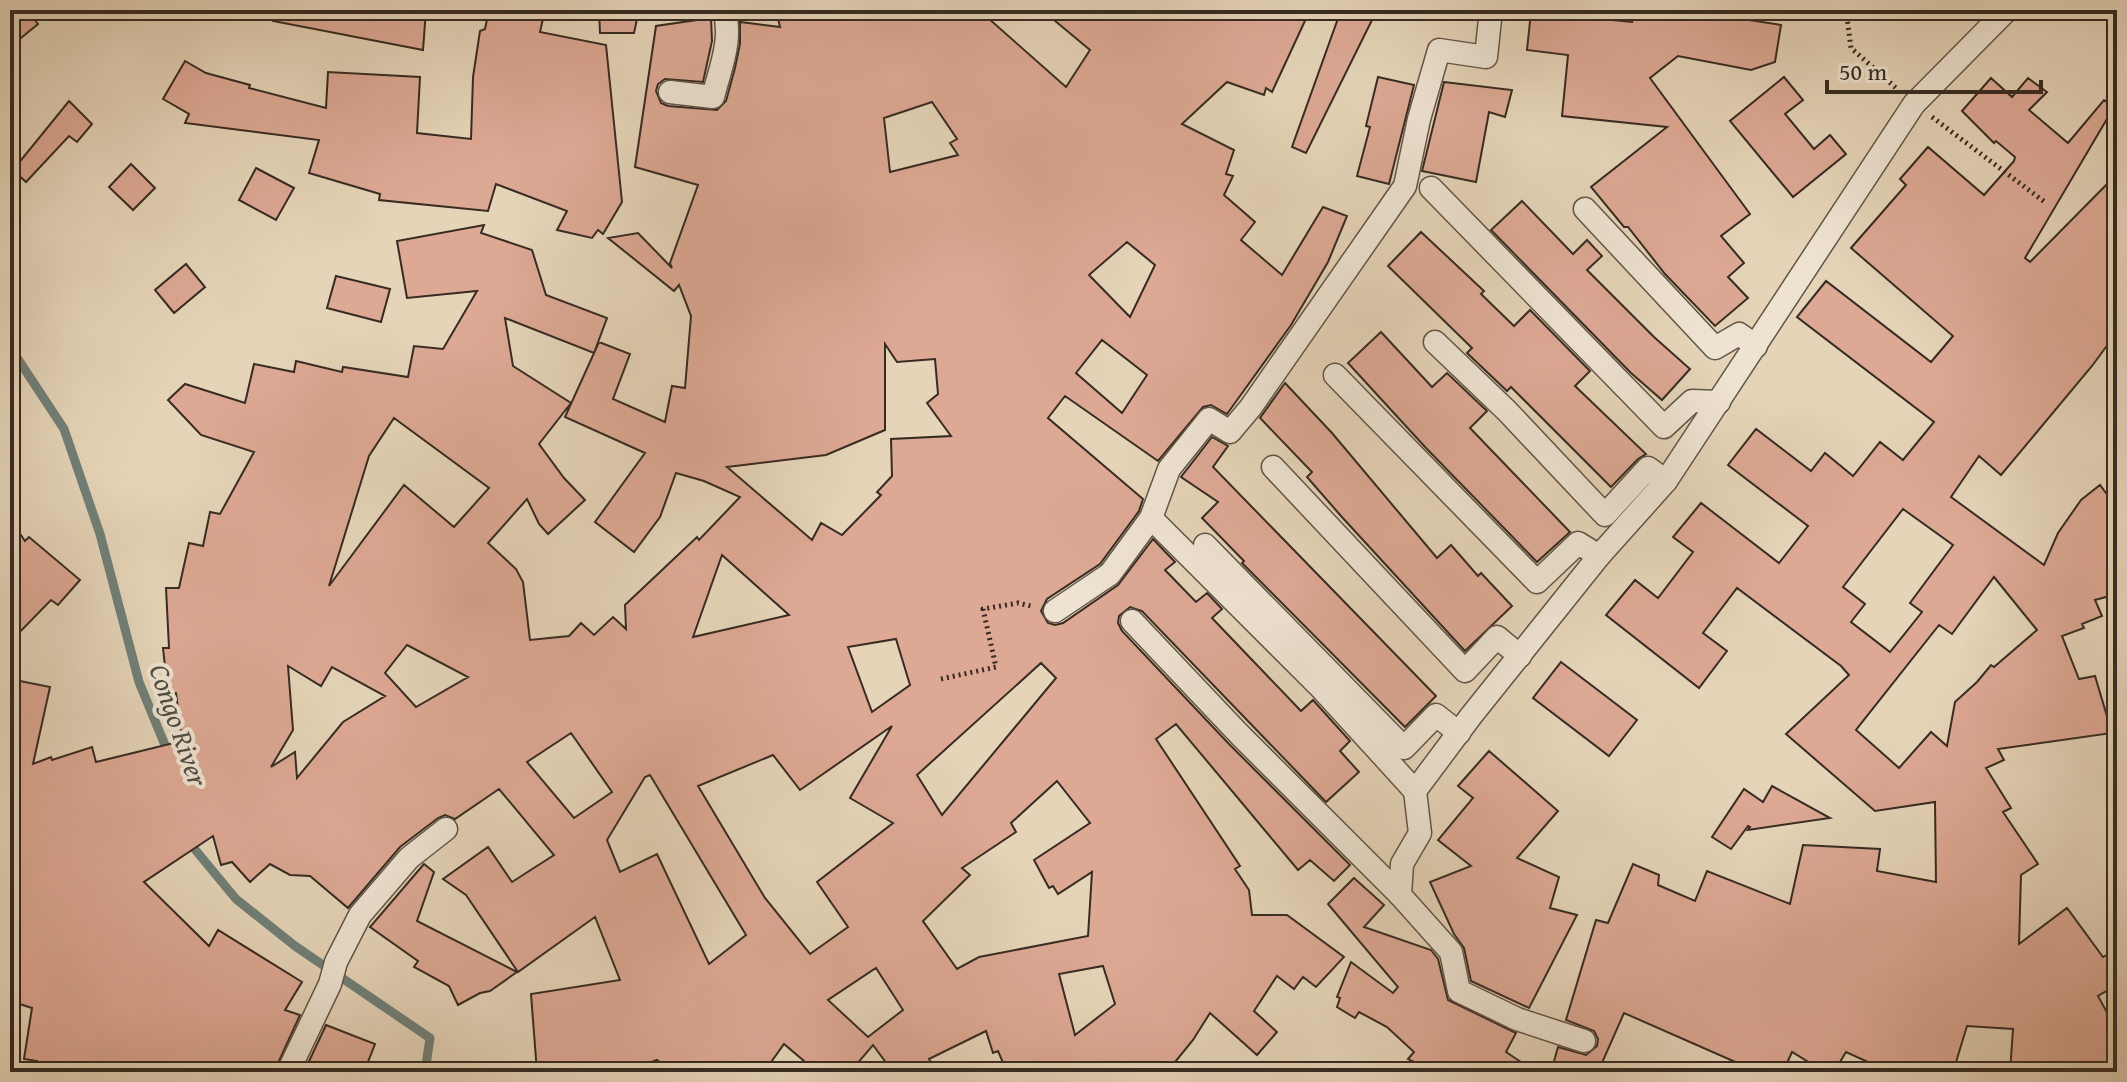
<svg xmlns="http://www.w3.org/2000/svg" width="2127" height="1082" font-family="'Gentium Book Plus',serif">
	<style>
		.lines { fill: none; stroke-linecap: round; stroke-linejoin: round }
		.stream { stroke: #708079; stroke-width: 9 }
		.building { fill: #dda894; stroke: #372b22; stroke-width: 2; fill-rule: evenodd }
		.minor-casing { stroke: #625548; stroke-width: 25 }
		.path { stroke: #372b22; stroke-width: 5; stroke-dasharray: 2 4; stroke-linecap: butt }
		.minor { stroke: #eee3d1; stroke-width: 22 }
		.labels { text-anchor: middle; stroke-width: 8; stroke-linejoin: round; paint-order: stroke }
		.water-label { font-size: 28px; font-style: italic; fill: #4f4e46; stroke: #eee3d1 }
	</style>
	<rect width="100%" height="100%" fill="#e5d4b8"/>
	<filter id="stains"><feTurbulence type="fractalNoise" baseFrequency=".0025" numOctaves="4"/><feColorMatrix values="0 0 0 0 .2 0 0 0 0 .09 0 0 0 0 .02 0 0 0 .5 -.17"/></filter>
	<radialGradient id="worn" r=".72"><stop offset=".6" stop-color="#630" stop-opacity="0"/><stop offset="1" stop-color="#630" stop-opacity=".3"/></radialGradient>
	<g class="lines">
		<!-- stream -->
		<g class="stream">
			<path d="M10,347L64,429L100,534L139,682L169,755"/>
			<path d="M188,841L236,899L295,946L430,1038L425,1072"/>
		</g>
	</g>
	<!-- building -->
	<g class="building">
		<path d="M10,10H27L38,24L10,47Z"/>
		<path d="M274,10H426L423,50L273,21Z"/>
		<path d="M489,10H545L540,32L606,45L622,202L603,234L598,230L592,238L557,230L567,211L496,184L488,211L379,200L380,194L309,173L319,140L185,123L189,114L163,99L185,61L206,73L250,85L249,88L326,108L328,72L420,77L417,133L471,139L473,77L480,31L485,29Z"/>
		<path d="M599,10H639L634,33H600Z"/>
		<path d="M776,10H979L1066,87L1090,50L1042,10H1310L1272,92L1266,88L1264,95L1227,82L1182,124L1234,150L1226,174L1233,176L1224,195L1255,222L1241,240L1282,275L1323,207L1347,216L1328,262L1291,325L1227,414L1211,405L1203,407L1158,461L1065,396L1048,418L1143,499L1139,511L1100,564L1047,599L1041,611L1048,623L1055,625L1063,623L1118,585L1153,539L1175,562L1165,570L1196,602L1207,593L1222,609L1212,618L1301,711L1313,700L1350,741L1340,751L1359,772L1326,802L1142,611L1130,607L1119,616L1118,623L1122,631L1229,744L1350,865L1334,881L1310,860L1298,870L1176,724L1156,739L1240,866L1235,869L1249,890L1252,915H1287L1344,957L1316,987L1303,977L1294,989L1277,976L1254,1011L1277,1032L1257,1055L1210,1013L1193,1040L1167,1072H1007L998,1051L993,1053L986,1031L929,1059L938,1072H893L873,1045L850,1072H817L784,1044L764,1072H673L657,1060L625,1072H537L531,994L620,980L595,917L518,972L466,895L443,879L488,847L512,882L554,855L499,789L455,819L445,815L438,818L400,847L348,908L310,876L290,875L270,864L250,882L232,862L221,865L213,836L144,882L209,946L218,930L302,982L285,1010L300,1015L274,1072H35L37,1061L24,1059L32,1008L10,1001V679L50,687L33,764L51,757L52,760L92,747L96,762L182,741L176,693L168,694L163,648H169L166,588H179L189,543L203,546L210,512L220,514L254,452L201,435L168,400L185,384L245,403L254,364L294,372L296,361L342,372L343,367L408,377L414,346L443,349L477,291L407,298L397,241L484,225L481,233L532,250L546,295L607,318L594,353L505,318L513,366L571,403L539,444L564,478L585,500L548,534L539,524L527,499L488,543L516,569L523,582L530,640L569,636L581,623L594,635L613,617L626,629L625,605L697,537L699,540L740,497L704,481L676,473L660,517L634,552L595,522L645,453L565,417L599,342L630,354L613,399L665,422L672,386L685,388L691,316L679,285L674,291L608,238L638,233L672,268L670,263L698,185L635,167L656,26L711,18L712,41L703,82L665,79L658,84L656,91L661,103L668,106L717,110L726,101L735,68L740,44V22L780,27ZM932,102L957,139L950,143L958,155L890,172L884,118ZM1127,242L1155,265L1130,317L1089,275ZM1102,340L1147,375L1122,413L1076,373ZM885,344L897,362L935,359L938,394L927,403L951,436L891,439L892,476L877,492L881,495L842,535L821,523L812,540L727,467L826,455L885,430ZM394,418L489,488L454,527L404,485L329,586L369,456ZM722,555L770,598L789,615L693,637ZM896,639L910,685L872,712L848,647ZM407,645L468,677L416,707L385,673ZM1041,663L1056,678L942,815L917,775ZM288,666L321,686L332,667L385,696L343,722L297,778L295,752L271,767L293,730ZM892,726L850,798L893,823L817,882L848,927L810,954L765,898L698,786L773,755L800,790ZM571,733L612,792L574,818L527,762ZM650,775L746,935L709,964L657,854L620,872L607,840L645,777ZM1057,781L1090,823L1034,860L1049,888L1053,886L1058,894L1092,872L1088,936L979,957L957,969L923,921L970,875L962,868L1016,832L1011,823ZM1103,966L1115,1004L1075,1035L1059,974ZM876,968L903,1010L868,1037L828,1000Z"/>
		<path d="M1341,10H1377L1306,153L1292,147Z"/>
		<path d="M1634,10H1684L1781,25L1775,62L1751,70L1678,56L1650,78L1750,214L1721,236L1744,263L1728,277L1748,298L1715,326L1665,274L1628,227H1624L1591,187L1667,127L1562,116L1568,55L1527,50L1531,12L1632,22Z"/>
		<path d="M1378,77L1414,85L1389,184L1357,176L1370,127L1366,126Z"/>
		<path d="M1784,77L1803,100L1785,114L1814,149L1830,135L1846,154L1793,197L1730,121Z"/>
		<path d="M1991,78L2012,97L2028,78L2047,92L2029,110L2068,143L2104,100L2114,107L2025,258L2030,262L2117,174V332L2092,366L2001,475L1979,456L1951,497L2044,565L2058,533L2081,500L2100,485L2106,493L2117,484V594L2095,600L2102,616L2082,624L2084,628L2062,636L2079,679L2095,676L2112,733L1998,749L2004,760L1986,768L2011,808L2003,812L2038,864L2021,875L2019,944L2067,908L2103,957L2117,949V985L2098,996L2117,1031V1072H2010L2013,1029L1967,1026L1953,1072H1890L1846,1052L1834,1072H1825L1792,1052L1783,1072H1758L1624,1013L1598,1072H1551L1558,1047L1586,1055L1597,1046L1598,1039L1594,1031L1566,1020L1596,920L1608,923L1633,864L1659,875L1658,885L1695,901L1707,871L1790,904L1803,845L1880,849L1877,871L1936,882L1935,802L1875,811L1786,734L1849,675L1841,666L1737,588L1703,633L1727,651L1699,688L1606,615L1635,580L1658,598L1693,552L1673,537L1701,503L1779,563L1808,526L1728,465L1756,429L1811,471L1825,453L1853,476L1880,442L1903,460L1934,422L1797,317L1826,281L1931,362L1953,336L1851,248L1906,185L1900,179L1928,147L1984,195L2014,161L2015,157L1996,141L1994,143L1962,111ZM1903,509L1953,545L1910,603L1922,612L1890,652L1851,622L1865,604L1843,587ZM1994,577L2037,630L1994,667L1991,665L1977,682L1955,702L1947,746L1931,732L1899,768L1856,730L1939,625L1952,634Z"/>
		<path d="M1444,82L1512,90L1505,117L1489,112L1476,182L1422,171Z"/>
		<path d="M69,101L92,124L77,142L69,136L26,182L13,170Z"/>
		<path d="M131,164L155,188L133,210L109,187Z"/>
		<path d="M256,168L294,188L276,220L239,200Z"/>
		<path d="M1522,201L1573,254L1587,240L1602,256L1587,270L1654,337L1690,369L1662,400L1631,373L1491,230Z"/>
		<path d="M1421,232L1484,291L1481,294L1514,326L1530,310L1590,371L1575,386L1646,454L1638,459L1611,487L1511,387L1507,391L1467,353L1472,348L1388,266Z"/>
		<path d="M186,264L205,287L174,313L155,290Z"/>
		<path d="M336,276L390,289L381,322L327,308Z"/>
		<path d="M1381,332L1432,387L1447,373L1487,411L1470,428L1570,532L1537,562L1426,448L1348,363Z"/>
		<path d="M1285,383L1332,433L1437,558L1451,545L1478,576L1481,573L1512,606L1465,651L1341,516L1307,477L1312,472L1260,418Z"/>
		<path d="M1212,437L1228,446L1213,467L1436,696L1405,727L1242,563L1244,561L1202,518L1218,502L1181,477Z"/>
		<path d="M10,519L25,541L29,537L80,580L58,605L51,600L10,642Z"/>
		<path d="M1561,662L1637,720L1609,756L1533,698Z"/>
		<path d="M1489,751L1558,811L1517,858L1559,877L1550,908L1577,915L1529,1008L1471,981L1464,948L1454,934L1430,882L1471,866L1438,840L1473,798L1458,786Z"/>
		<path d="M1772,786L1830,818L1748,830L1750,827L1748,826L1731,849L1712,837L1744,789L1763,802Z"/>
		<path d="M424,864L434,872L417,921L517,972L490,991L480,993L458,1005L449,986L414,967L418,961L370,927Z"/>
		<path d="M1354,878L1384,905L1364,927L1431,950L1438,959L1448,1000L1516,1033L1506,1052L1536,1072H1433L1408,1059L1414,1052L1387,1027L1359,1012L1355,1018L1337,1007L1340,998L1337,997L1351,962L1393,993L1398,987L1328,904Z"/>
		<path d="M326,1025L375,1044L364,1072H304Z"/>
	</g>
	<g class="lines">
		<defs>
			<g id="minor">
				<path d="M670,92L713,97C720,69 733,39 724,10"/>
				<path d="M1431,188L1664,427L1692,401L1719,402"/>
				<path d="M1585,209L1715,348L1739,334L1756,346"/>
				<path d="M1435,342L1507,411L1605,515L1648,468L1666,481"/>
				<path d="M1335,375L1537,582L1578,543L1599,556"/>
				<path d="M1273,467L1465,671L1497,637L1520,656"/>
				<path d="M1151,518L1323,690L1415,791"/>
				<path d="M1205,545L1404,748L1436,715L1459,733"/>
				<path d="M1055,611L1110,574L1151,518L1169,469L1209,419L1230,432L1251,407L1405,186L1419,119L1439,50L1486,57L1491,10"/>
				<path d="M1132,621L1239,734L1400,895"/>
				<path d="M1584,1041L1517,1019L1459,991L1451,952L1400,895L1402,864L1420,833L1415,791L1471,716L1599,556L1666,481L1914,104L2007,10"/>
				<path d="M288,1072L330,984L336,962L360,915L409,858L446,829"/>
			</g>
		</defs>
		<!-- minor casing -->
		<use href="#minor" class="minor-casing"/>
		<!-- path -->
		<g class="path">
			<path d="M1846,10L1851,48L1896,88"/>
			<path d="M1932,117L2046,203"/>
			<path d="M941,679L996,667L983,609L1018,603L1031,606"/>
		</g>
		<!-- minor -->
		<use href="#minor" class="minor"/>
	</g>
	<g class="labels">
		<!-- water labels -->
		<g class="water-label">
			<text transform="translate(179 725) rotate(71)" y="10">Congo River</text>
		</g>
	</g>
	<!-- margin -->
	<rect width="2127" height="1082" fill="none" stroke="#e5d4b8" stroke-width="40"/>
	<rect x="12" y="12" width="2103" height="1058" fill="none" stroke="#372b22" stroke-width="4"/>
	<rect x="20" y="20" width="2087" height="1042" fill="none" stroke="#372b22" stroke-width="2"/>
	<!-- scale -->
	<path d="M1827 80v12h214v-12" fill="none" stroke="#372b22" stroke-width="4"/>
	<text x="1839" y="80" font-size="24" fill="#372b22" stroke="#eee3d1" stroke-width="6" paint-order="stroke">50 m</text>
	<rect width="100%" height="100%" filter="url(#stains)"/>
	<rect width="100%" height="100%" fill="url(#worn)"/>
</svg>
